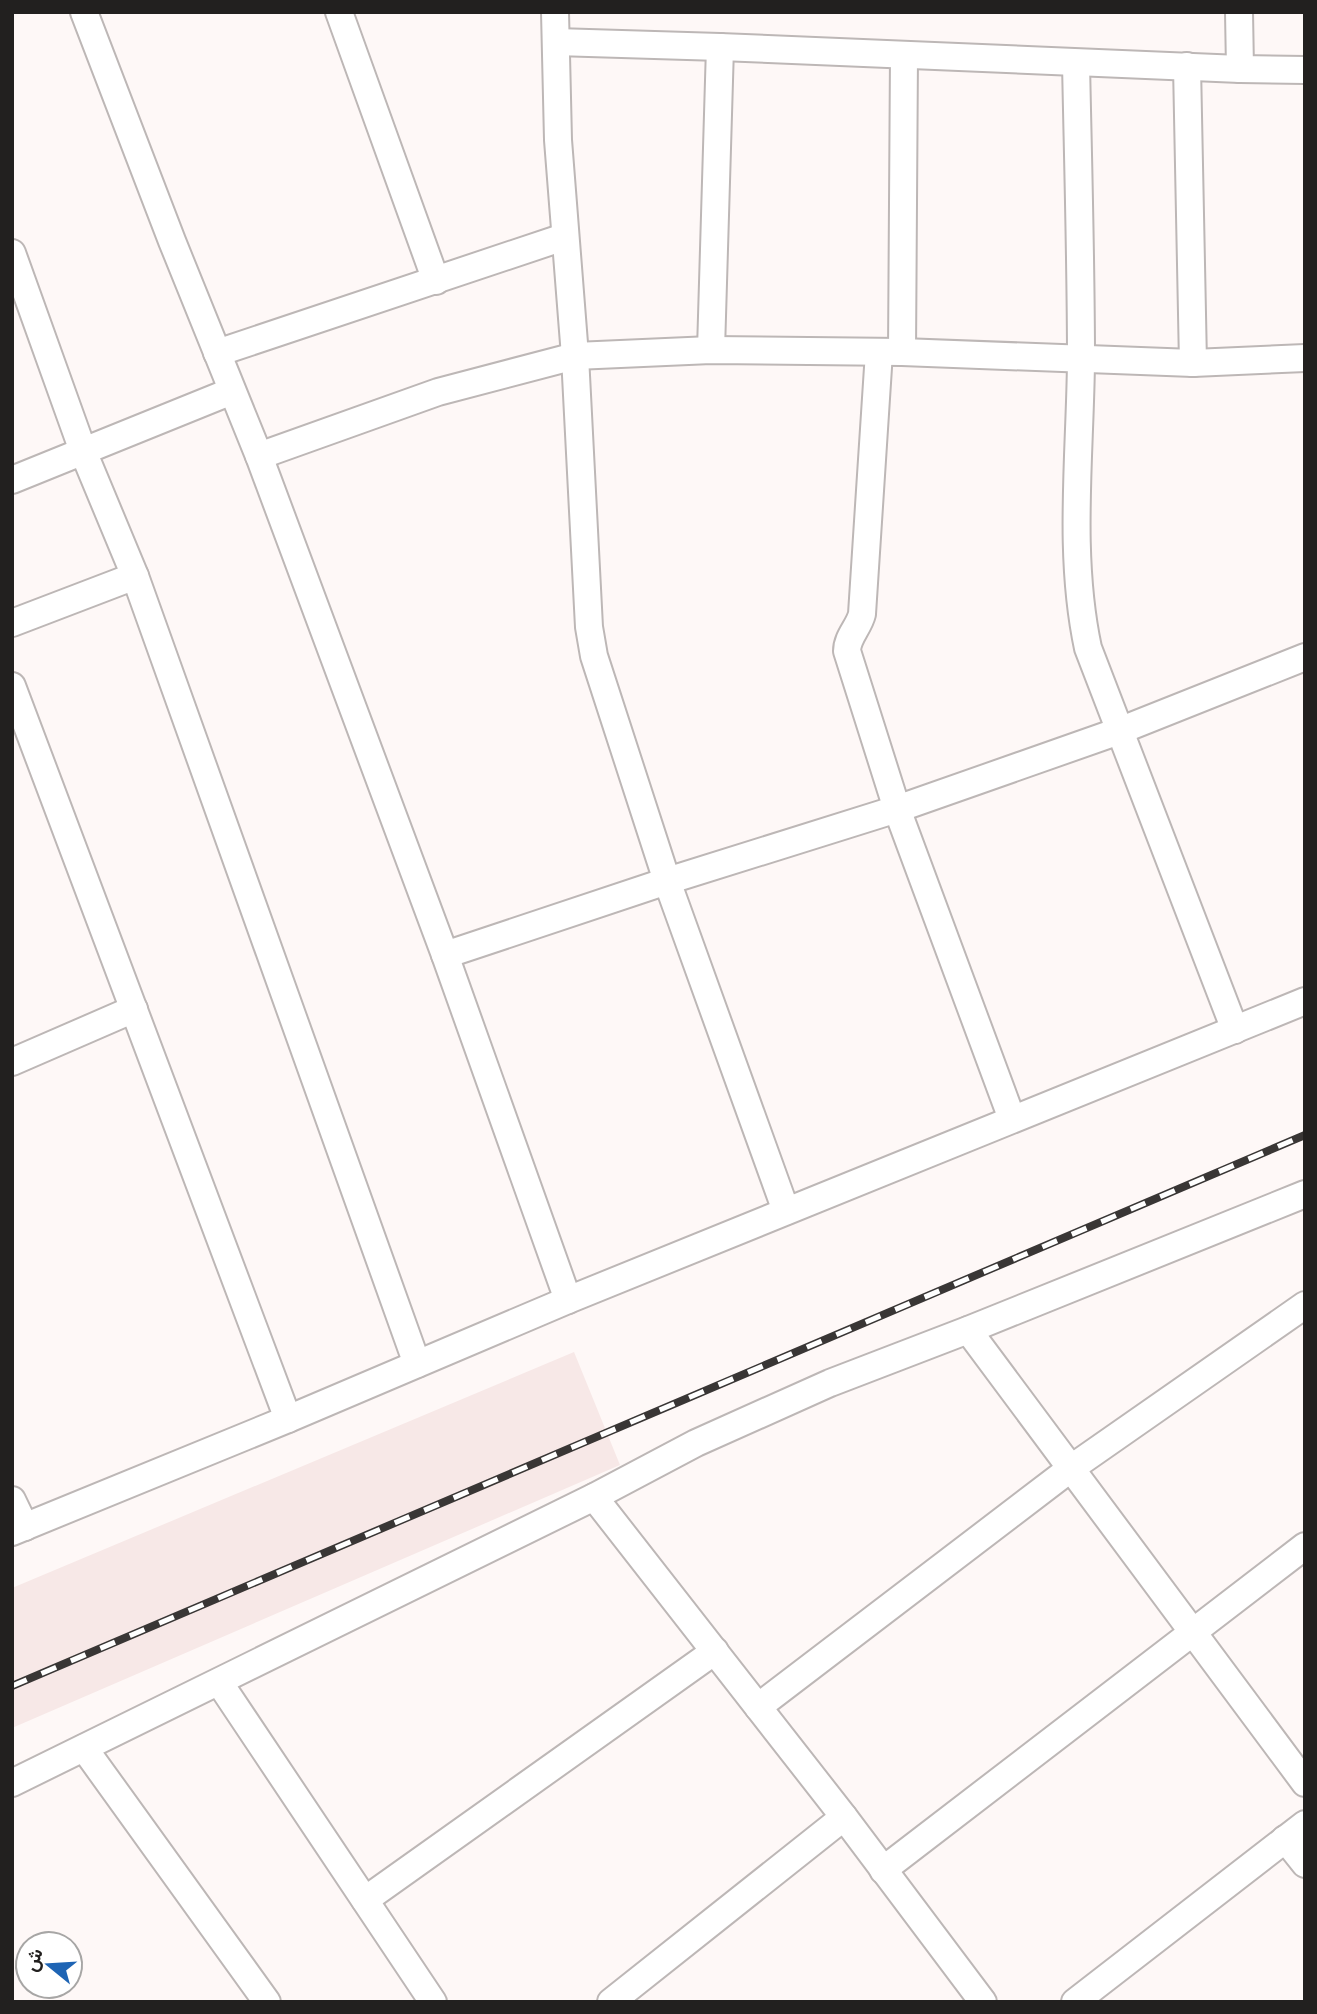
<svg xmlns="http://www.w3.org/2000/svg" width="1317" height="2014" font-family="Quicksand,Vazirmatn,sans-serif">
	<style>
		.built { fill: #f7e8e7 }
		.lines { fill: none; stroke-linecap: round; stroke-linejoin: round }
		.street-casing { stroke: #bdb7b6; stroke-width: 30 }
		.street { stroke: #fff; stroke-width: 26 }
		.rail-casing { stroke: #393635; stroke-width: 8 }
		.rail { stroke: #fff; stroke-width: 5; stroke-dasharray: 16; stroke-linecap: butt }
	</style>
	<rect width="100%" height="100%" fill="#fef8f7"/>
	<!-- built -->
	<path class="built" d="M574,1352L620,1465L12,1728V1588Z"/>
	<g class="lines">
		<defs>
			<g id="street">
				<path d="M84,12L172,241L259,456L445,955L568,1300"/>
				<path d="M339,12L436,281"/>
				<path d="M555,12L558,140L575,356L589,627L594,656L667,881L786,1211"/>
				<path d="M1239,12L1240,69"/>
				<path d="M556,42L720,47L1240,69L1305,70"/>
				<path d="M1076,63C1078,162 1081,262 1081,361C1080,456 1068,555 1088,648L1235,1030"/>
				<path d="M1187,66L1193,363"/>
				<path d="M12,253L83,451L135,576L417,1364"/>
				<path d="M711,350L720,47"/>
				<path d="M879,352L862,614C859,627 847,637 847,651L897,809L1012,1119"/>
				<path d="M902,352L904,55"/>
				<path d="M217,353L564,237"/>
				<path d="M259,456L438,392L575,356L711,350L902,352L1193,363L1305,358"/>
				<path d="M12,480L232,391"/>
				<path d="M12,623L135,576"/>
				<path d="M12,686L288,1419"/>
				<path d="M445,955L667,881L897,809L1119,731L1305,657"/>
				<path d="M12,1062L134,1009"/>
				<path d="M968,1330L1305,1783"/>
				<path d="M594,1497L844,1817L983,2002"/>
				<path d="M12,1500L25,1527"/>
				<path d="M12,1532L288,1419L568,1300L1305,1001"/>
				<path d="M219,1682L433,2002"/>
				<path d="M758,1707L1070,1469L1305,1305"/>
				<path d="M84,1748L267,2002"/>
				<path d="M12,1783L594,1497L696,1443L830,1383L968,1330L1305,1194"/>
				<path d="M1285,1839L1305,1864"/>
				<path d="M883,1870L1305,1546"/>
				<path d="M365,1900L715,1651"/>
				<path d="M611,2002L844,1817"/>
				<path d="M1075,2002L1305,1824"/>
			</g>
		</defs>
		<!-- street casing -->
		<use href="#street" class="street-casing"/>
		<!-- street -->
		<use href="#street" class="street"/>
		<defs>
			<path id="rail" d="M12,1686L1305,1135"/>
		</defs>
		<!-- rail casing -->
		<use href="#rail" class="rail-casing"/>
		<!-- rail -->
		<use href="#rail" class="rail"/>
	</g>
	<!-- border -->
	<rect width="1317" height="2014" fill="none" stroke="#22201f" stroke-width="28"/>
	<!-- north arrow -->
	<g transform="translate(49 1965) rotate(288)"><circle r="33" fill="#ffffff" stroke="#a7a6a5" stroke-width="2"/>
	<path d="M0-5L12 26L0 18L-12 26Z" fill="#1e64b4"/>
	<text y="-10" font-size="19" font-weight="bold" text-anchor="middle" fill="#22201f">ش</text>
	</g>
</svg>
